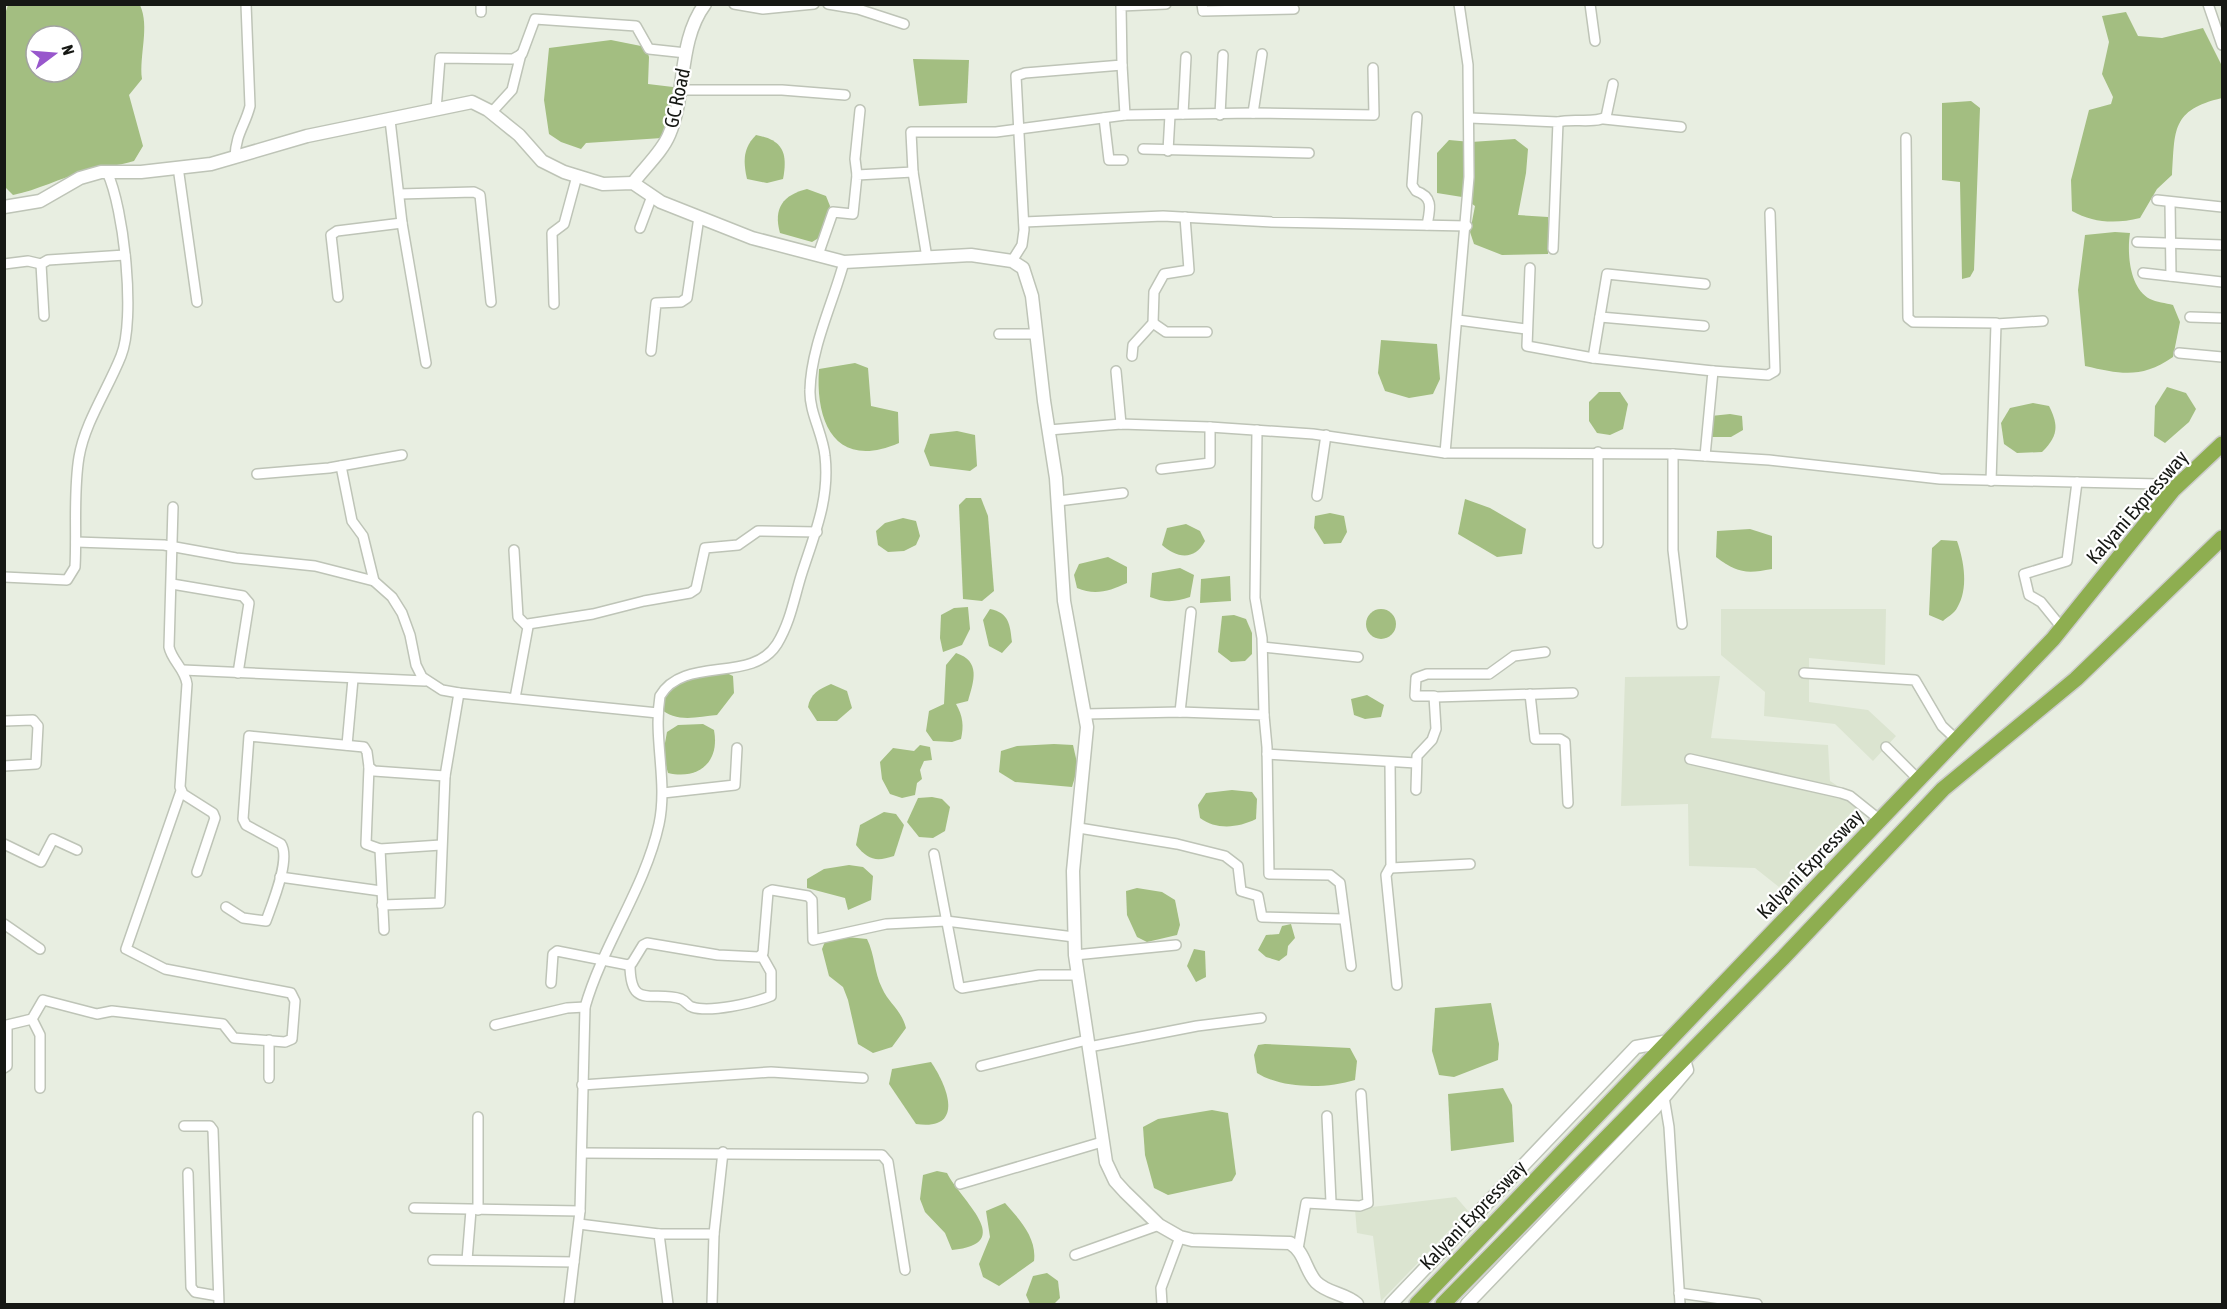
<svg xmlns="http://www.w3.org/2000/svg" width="2227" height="1309" font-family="'Asap Condensed',sans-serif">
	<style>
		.built { fill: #dbe4d0 }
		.water { fill: #a3be81; fill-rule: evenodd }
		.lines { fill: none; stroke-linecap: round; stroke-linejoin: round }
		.minor-casing { stroke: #bec4b7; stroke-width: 12 }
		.tertiary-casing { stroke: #bec4b7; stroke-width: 15 }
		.trunk-casing { stroke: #cccccb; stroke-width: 18 }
		.minor { stroke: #fff; stroke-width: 9 }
		.tertiary { stroke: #fff; stroke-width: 12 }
		.trunk { stroke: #8eae50; stroke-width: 15 }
		.labels { text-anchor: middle; stroke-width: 4.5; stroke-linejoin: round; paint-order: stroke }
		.street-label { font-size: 20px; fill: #161814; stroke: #fff }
	</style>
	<rect width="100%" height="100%" fill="#e8eee1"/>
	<!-- built -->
	<g class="built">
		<path d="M1721,609H1886L1885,665L1809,658V702L1868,710L1896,736L1873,761L1835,724L1764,716L1765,692L1721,655Z"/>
		<path d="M1720,676L1711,738L1828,745L1830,781L1862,802L1779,887L1755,868L1689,866L1688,804L1621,806L1625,677Z"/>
		<path d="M1456,1197L1468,1211L1381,1301L1373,1236L1357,1233L1355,1209Z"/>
	</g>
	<!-- water -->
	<g class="water">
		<path d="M8,5H140C150,27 139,55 142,79L129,95L143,146L134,161C117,166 101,167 84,172C60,178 38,190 13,195L5,187L4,17ZM36,36H72V72H36Z"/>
		<path d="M2126,12L2138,36L2162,38L2203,28L2222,66V98C2171,110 2175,130 2172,175L2157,189L2140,218C2116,224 2093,223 2072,211L2071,180L2089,110L2111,104L2113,97L2102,74L2109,42L2102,16Z"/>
		<path d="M611,40L646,47L649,57L648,84L673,87L675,94L662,138L586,143L581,149L561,142L549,134L544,100L549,48Z"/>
		<path d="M913,59L969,60L967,103L919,106Z"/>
		<path d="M1971,101L1980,108L1974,270L1970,277L1962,279L1960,182L1942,180V103Z"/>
		<path d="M756,135C783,140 788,153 783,179L767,183L747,179C743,161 743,148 756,135Z"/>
		<path d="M1515,139L1528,149L1526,173L1518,215L1548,217V254L1502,255L1474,244L1470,232L1475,206L1462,197L1437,193V153L1449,140L1471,142Z"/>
		<path d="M807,189L826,196L830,206L822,236L812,242L780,233C773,208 783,195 807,189Z"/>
		<path d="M2115,232L2130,233C2127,252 2129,288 2150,299C2156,302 2166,303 2173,305L2180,322L2173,357C2141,379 2121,374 2085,366L2078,290L2085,235Z"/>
		<path d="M1381,340L1437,344L1440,379L1433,394L1409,398L1385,391L1378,373Z"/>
		<path d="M855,363L868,368L871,406L898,412L899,443C837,470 815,425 819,369Z"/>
		<path d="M2167,387L2186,393L2196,409L2189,422L2165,443L2154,436L2155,406Z"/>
		<path d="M1599,392H1620L1628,404L1623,429L1610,435L1597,433L1589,421V402Z"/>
		<path d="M2033,403L2049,406C2059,426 2058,436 2042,452L2017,453L2004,444L2001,423L2010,408Z"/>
		<path d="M1730,414L1742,416L1743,430L1731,437H1708L1711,416Z"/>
		<path d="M957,431L975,435L977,466L970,471L930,466L924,451L930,434Z"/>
		<path d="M966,498H981L988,516L994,591L982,601L963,599L959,505Z"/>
		<path d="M1465,499L1490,508L1526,529L1522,554L1497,557L1458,534Z"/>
		<path d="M1330,513L1344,516L1347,532L1341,543L1324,544L1314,528L1315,516Z"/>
		<path d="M903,518L916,521L920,536L916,545L904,551L888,552L878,545L876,531L885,523Z"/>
		<path d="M1186,524L1200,531L1205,541C1195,561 1176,558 1162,545L1167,528Z"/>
		<path d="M1750,529L1772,536V569C1746,574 1737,573 1716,557L1717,531Z"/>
		<path d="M1941,540L1957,541C1964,561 1969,589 1957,608C1955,613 1947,617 1943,621L1929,615L1932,548Z"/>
		<path d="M1108,557L1127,567V583C1110,591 1095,596 1077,588L1074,575L1079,564Z"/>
		<path d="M1180,568L1194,575L1190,597C1175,602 1165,603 1150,597L1152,573Z"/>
		<path d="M1230,576L1231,601L1200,603L1201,579Z"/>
		<path d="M968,607L970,629L962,645L943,652L940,638L941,615L954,608Z"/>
		<circle cx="1381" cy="624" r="15"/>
		<path d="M990,609C1009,613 1010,624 1012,642L1002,653L989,646L983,620Z"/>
		<path d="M1234,615L1246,619L1252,633V654L1245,661L1231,662L1218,652L1222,616Z"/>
		<path d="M956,653C981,661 974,681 968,701L956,704C963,716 964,726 961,739L952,742L933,741L926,731L929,711L944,704L946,665Z"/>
		<path d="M720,670L733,676L734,693L717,715C697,717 675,723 660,708L664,692L695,677Z"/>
		<path d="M831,684L847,691L852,708L837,721H817L808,707C810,694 819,689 831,684Z"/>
		<path d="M1367,695L1384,705L1381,717L1365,719L1354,715L1351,699Z"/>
		<path d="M703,724L714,730C720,762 699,780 668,773L663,754L667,732L678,725Z"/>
		<path d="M1054,744L1073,745L1078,767L1072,787L1015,782L999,772L1001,751L1017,746Z"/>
		<path d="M920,745L930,747L932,760L924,761L920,770L922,779L917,783L915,795L902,798L890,794L882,779L880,762L893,748L914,751Z"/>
		<path d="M1232,790L1252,792L1257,799L1256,819C1238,828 1216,830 1200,818L1198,805L1206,793Z"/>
		<path d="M932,797L942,799L950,807L945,831L933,838L919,837L907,822L918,798Z"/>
		<path d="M884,812L896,814L904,825L894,856C876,862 868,860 856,845L860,825Z"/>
		<path d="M849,865L863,867L873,876L871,900L848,910L845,898L807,888V879L824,869Z"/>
		<path d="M1137,888L1162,892L1175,900L1180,925L1177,935L1147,942L1137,937L1127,915L1126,891Z"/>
		<path d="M1291,924L1295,938L1288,946L1287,955L1279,961L1266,957L1258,950L1266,935L1279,934L1282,926Z"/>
		<path d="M847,937L867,939C875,955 874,972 882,988C889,1004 901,1009 906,1028L892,1047L873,1053L858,1044L848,1000L843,987L829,976L822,949L826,939Z"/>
		<path d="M1194,949L1205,951L1206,977L1196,982L1187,966Z"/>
		<path d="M1491,1003L1499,1044L1498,1060L1454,1077L1439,1075L1432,1051L1435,1008Z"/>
		<path d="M1265,1044L1350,1048L1357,1061L1355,1080C1326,1089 1282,1089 1257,1073L1254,1055L1258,1045Z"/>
		<path d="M931,1062C948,1087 965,1131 916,1124L889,1084L892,1069Z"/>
		<path d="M1503,1088L1512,1105L1514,1142L1451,1151L1448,1094Z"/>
		<path d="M1212,1110L1228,1113L1236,1174L1232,1181L1168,1195L1154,1188L1145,1155L1143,1127L1158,1119Z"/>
		<path d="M937,1171L947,1173C960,1200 1018,1244 952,1250L945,1233L925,1212L920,1199L923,1175Z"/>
		<path d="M1005,1203C1020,1220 1037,1238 1034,1261L999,1286L983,1277L979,1264L990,1237L986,1211Z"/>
		<path d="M1047,1273L1058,1281L1060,1298L1054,1304H1030L1026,1295L1033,1276Z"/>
	</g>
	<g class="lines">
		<defs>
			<g id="minor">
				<path d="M734,4L763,9L814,4"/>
				<path d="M828,4L858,9L904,24"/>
				<path d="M1202,4L1203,11L1294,9"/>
				<path d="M1590,4L1595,41"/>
				<path d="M2208,4L2222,45"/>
				<path d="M481,12V4"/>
				<path d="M1122,65L1125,115"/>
				<path d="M679,90H782L845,95"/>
				<path d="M436,110L440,58L513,59L522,54L535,19L636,26L649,49L686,53"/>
				<path d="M491,113L512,90L521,54"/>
				<path d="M1253,113L1262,54"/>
				<path d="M1183,114L1186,57"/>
				<path d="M1220,115L1223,55"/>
				<path d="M1417,117L1412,185L1416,191C1434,197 1430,209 1427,225"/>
				<path d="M1104,118L1109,160H1123"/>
				<path d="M1470,118L1558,122L1553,249"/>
				<path d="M1604,119L1681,127"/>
				<path d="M390,120L402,223L426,363"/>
				<path d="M1558,122C1573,118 1594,124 1606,117L1613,84"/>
				<path d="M1906,138L1908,318L1913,322L1996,323"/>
				<path d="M1143,149L1309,153"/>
				<path d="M1168,151L1170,115"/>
				<path d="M235,157C236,133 245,126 250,106L246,4"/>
				<path d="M178,167L197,302"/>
				<path d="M913,172L927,258"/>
				<path d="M857,175L855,159L860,110"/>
				<path d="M399,194L474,192L480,195L491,302"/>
				<path d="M2157,200L2222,207"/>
				<path d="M2170,202L2171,276"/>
				<path d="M1024,222L1163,216L1272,222L1467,226"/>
				<path d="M640,228L652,196"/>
				<path d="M2137,242L2222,245"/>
				<path d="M818,255L833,212L853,214L857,175L913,172L911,132H996L1125,115L1253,113L1374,115L1373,68"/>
				<path d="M1012,261L1022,245L1024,230L1016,76L1025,73L1122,65L1121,6L1166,4"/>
				<path d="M4,264L28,261L41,264"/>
				<path d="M1530,268L1527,346L1593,358L1713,371L1705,456"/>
				<path d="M2143,273L2222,282"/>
				<path d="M338,297L331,235L337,231L402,223"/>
				<path d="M554,304L552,233L564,224L577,176"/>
				<path d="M44,316L41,264L48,260L125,255"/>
				<path d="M1600,317L1704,326"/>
				<path d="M2190,317L2222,318"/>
				<path d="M1458,320L1526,329"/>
				<path d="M1153,323L1166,332H1207"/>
				<path d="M999,334H1036"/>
				<path d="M651,351L656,303L681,302L687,298L699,217"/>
				<path d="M2179,353L2222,357"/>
				<path d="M1132,356L1133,345L1153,323L1154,292L1164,274L1189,270L1185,217"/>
				<path d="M1593,358L1607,274L1705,284"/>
				<path d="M1116,371L1121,424"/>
				<path d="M1713,371L1768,375L1775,371L1770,213"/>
				<path d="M1049,430L1121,424L1210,427L1313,434L1445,453L1673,454L1769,460L1940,479L2158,484L2173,490"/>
				<path d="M1257,430L1255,598L1262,638L1264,715"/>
				<path d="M1598,452V543"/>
				<path d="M1445,453L1469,177L1468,65L1459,4"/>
				<path d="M1673,454V550L1682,624"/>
				<path d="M341,466L352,521L363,536L374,581"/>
				<path d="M1161,469L1210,463V427"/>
				<path d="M257,474L329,468L402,455"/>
				<path d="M1991,481L1996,324L2043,321"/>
				<path d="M1317,496L1326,435"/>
				<path d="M1058,501L1123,493"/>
				<path d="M173,507L169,647C172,661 185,669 187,684L180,787L183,794L213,813L215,818L197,872"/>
				<path d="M76,542L164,545L236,558L315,566L374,581L392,597L402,613L410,635L416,665L422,677L442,690L459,693L658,713"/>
				<path d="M514,550L518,617L528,627L515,698"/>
				<path d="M4,577L67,580L75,567C77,531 73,493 79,457C85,422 108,389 121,356C136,319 124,208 107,172"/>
				<path d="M172,584L243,596L249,603L238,673"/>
				<path d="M528,624L593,614L644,601L690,593L696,589L705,548L738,545L758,531L817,532"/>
				<path d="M2062,628L2041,602L2029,595L2024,574L2067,561L2077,482"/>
				<path d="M1263,647L1358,657"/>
				<path d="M183,670L425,681"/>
				<path d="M1804,673L1915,680L1942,726L1957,740"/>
				<path d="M1530,694L1535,739H1560L1565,742L1568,803"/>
				<path d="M1435,697L1573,693"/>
				<path d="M1180,712L1191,612"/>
				<path d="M1086,714L1180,712L1264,715L1267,747L1269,874L1330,875L1340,883L1351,966"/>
				<path d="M4,721L33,720L38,726L36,764L4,766"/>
				<path d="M347,745L353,679"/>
				<path d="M1886,747L1919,780"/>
				<path d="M1267,754L1416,763"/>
				<path d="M1690,759L1841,793L1850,796L1880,820"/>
				<path d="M1390,763L1391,866L1386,875L1397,985"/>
				<path d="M369,767L366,844L380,849L384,930"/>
				<path d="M1416,790L1417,756L1432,740L1436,729L1434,696H1415L1416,678L1427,674H1489L1514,656L1545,652"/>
				<path d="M663,793L735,785L737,748"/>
				<path d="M1079,828L1177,844L1225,856L1238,866L1241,891L1258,896L1262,917L1344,919"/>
				<path d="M4,844L41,862L53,839L77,850"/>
				<path d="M380,849L441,845"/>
				<path d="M934,854L959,986L962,988L1039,975H1076"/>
				<path d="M1391,868L1470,864"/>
				<path d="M280,877L381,891"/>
				<path d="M382,905L440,903L445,776L459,693"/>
				<path d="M226,907L243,918L266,921C272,904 291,859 281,844L246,825L243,819L249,736L364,747L367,752L369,767L374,771L445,776"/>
				<path d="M4,924L40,949"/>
				<path d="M1075,955L1176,945"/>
				<path d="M630,964C630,1011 652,990 681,999C686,1001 688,1006 692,1007C710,1013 753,1003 771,996V972L762,956"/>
				<path d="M551,983L553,954L557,951L628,965L632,963L643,945L647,943L718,955L759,957L763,953L768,892L772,890L808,896L812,900L813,940L886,924L946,921L1074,937"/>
				<path d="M32,1019L40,1035V1088"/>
				<path d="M495,1025L567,1008L585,1007"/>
				<path d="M269,1040V1078"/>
				<path d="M1089,1047L1197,1026L1261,1018"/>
				<path d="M981,1066L1087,1040"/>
				<path d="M4,1068L7,1066V1025L32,1019L43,1000L97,1014L112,1011L223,1024L234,1038L285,1042L292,1039L295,1001L291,993L165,969L126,949L181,791"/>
				<path d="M582,1085L771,1072L863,1078"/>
				<path d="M1664,1097L1669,1127L1680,1304"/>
				<path d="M1327,1116L1331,1202"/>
				<path d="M478,1117V1210"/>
				<path d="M184,1126H210L213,1130L219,1304"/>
				<path d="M583,1153L882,1155L888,1162L905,1270"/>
				<path d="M188,1173L191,1287L195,1292L218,1296"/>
				<path d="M960,1184L1102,1142"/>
				<path d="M414,1208L580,1211"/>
				<path d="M579,1224L659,1234H714"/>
				<path d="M659,1234L668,1304"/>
				<path d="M1298,1249L1306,1203L1360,1206L1368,1203L1361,1094"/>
				<path d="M1075,1255L1159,1225"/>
				<path d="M433,1260L574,1262"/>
				<path d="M467,1260L471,1210"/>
				<path d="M1679,1293L1757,1304"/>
				<path d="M569,1304L580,1211L585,1007C603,944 645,888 659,824C668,781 653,739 660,696C684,655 752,684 777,644C790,623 794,599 801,576C814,535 830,500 825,456C823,434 809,412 810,390C811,347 833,303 844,262"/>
				<path d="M712,1304L714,1234L723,1152"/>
				<path d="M1162,1304L1161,1288L1180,1237"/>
			</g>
			<g id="tertiary">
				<path d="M633,183C644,168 662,152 669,135C687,94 677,42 705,4"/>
				<path d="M4,207L40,201L80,178L101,172H141L211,164L307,136L472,102L488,110L519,135L542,161L564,172L603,184L633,183L661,202L752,238L844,262L971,255L1012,261L1023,268L1032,296L1044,401L1056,478L1064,601L1087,727L1073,871L1075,955L1106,1162L1115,1181L1125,1192L1159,1225L1180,1237L1192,1240L1290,1243C1305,1252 1305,1270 1316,1282C1328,1294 1345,1293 1357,1304"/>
				<path d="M1391,1304L1636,1047L1669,1041"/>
				<path d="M1467,1304L1655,1108L1687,1070L1684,1060"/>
			</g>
			<g id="trunk">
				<path d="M1417,1304L2053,639L2173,490L2222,444"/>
				<path d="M1443,1304L1783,958L1943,789L2076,679L2222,538"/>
			</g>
		</defs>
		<!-- minor casing -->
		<use href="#minor" class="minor-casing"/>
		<!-- tertiary casing -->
		<use href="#tertiary" class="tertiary-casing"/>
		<!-- trunk casing -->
		<use href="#trunk" class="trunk-casing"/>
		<!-- minor -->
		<use href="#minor" class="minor"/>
		<!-- tertiary -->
		<use href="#tertiary" class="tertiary"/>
		<!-- trunk -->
		<use href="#trunk" class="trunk"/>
	</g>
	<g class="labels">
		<!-- street labels -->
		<g class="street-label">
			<text transform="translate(677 98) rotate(-78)" y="7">GC Road</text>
			<text transform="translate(2137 507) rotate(-49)" y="7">Kalyani Expressway</text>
			<text transform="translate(1810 864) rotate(-46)" y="7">Kalyani Expressway</text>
			<text transform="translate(1473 1215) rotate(-46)" y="7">Kalyani Expressway</text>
		</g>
	</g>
	<!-- border -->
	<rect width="2227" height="1309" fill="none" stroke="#161814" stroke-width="12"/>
	<!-- north arrow -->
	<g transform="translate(54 54) rotate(74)"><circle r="28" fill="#ffffff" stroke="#a2a3a1" stroke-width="1.5"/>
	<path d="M0-4.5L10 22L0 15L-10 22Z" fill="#9857cc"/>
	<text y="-9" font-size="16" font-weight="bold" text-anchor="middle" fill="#161814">N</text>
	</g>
</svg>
